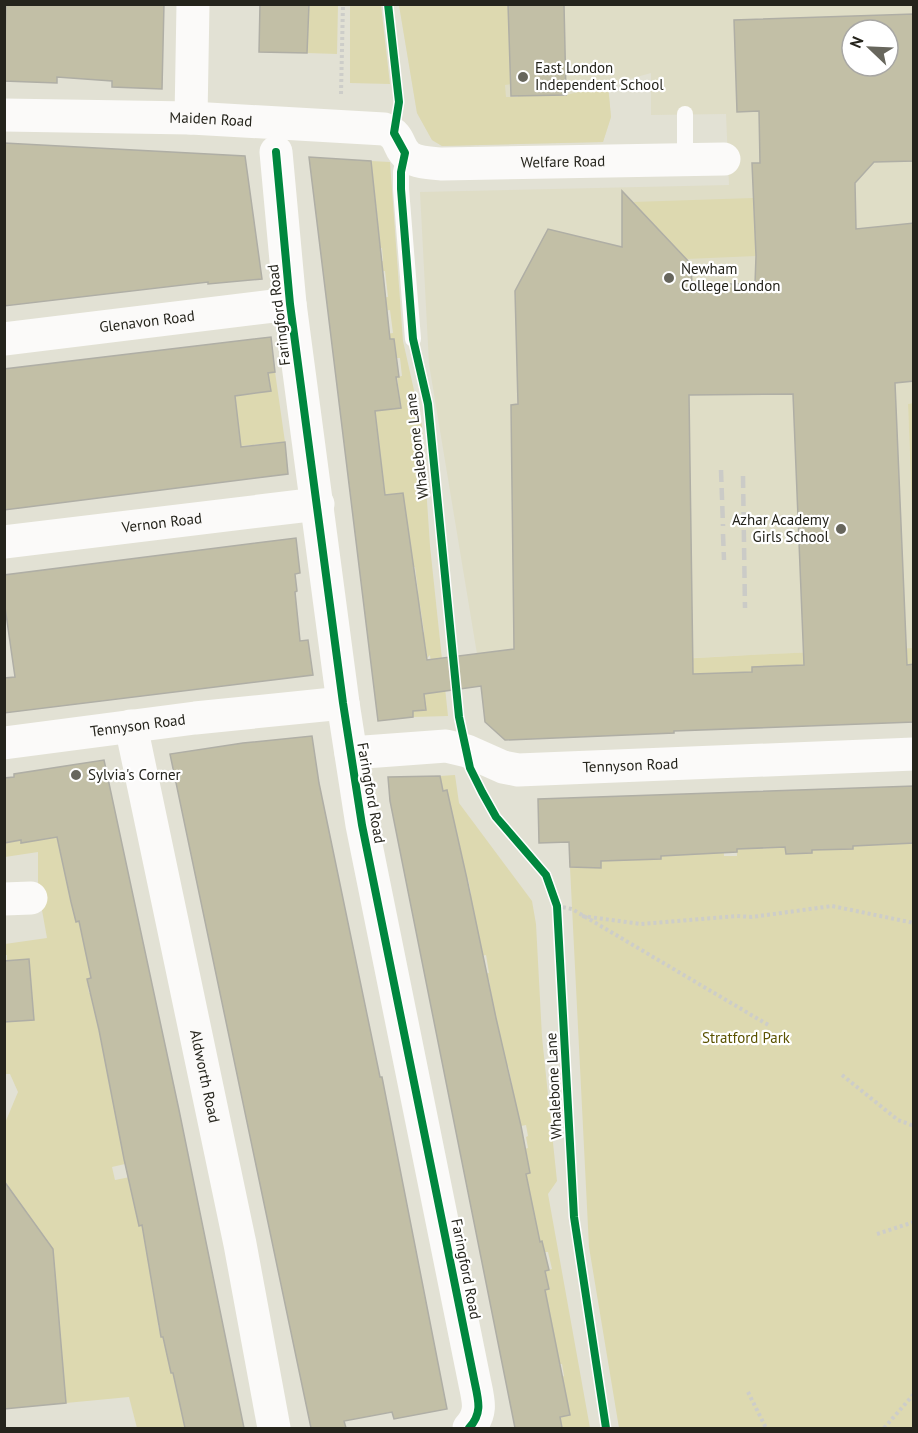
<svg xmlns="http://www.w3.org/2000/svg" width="918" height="1433" font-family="'PT Sans',sans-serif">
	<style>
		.built { fill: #dfddc6; fill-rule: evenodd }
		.green { fill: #ddd9b0 }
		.building { fill: #c2bfa6; stroke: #afaea5; stroke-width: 1.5; fill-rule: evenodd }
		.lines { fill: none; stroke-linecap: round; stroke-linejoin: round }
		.path { stroke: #cdcdc9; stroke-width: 4; stroke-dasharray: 3 3; stroke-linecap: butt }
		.service { stroke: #fbfaf9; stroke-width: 16 }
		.minor { stroke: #fbfaf9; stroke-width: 33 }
		.rail { stroke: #cbcbc7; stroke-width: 4.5; stroke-dasharray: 12 6; stroke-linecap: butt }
		.cycleway-casing { stroke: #fff; stroke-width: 11 }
		.cycleway { stroke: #00873e; stroke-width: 8 }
		.poi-dot { fill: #67665c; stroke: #fff; stroke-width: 2 }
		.labels { text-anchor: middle; stroke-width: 4.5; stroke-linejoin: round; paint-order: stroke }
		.poi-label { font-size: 15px; fill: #25241c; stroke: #fff; text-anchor: start }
		.street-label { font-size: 15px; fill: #25241c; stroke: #fff }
		.park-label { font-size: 15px; fill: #5b5200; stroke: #fff }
	</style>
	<rect width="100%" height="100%" fill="#e2e1d4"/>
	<!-- built -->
	<path class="built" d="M399,5H913L914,403L908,404L913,545V648L770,654L496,668L477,654L429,364L420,192L729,185L726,114L651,115V73L608,85L611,117L603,142L442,146L432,140L417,113ZM852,30H888V66H852Z"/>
	<!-- green -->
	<g class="green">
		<path d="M309,5H338L337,54L307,53Z"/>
		<path d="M350,5H381L390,84L350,83Z"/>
		<path d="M399,5H508L511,84L505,85L506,97H518V84L554,96L566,95L608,85L611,117L603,142L442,146L432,140L417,113Z"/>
		<path d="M371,161L390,162L403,341L422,426L430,546L448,716L413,717V711L425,710L424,694L435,692L430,655L427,658L425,644L405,646L403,635L424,632L420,605L400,608L398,596L418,592L415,567L395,570L406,519L403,494L385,495L375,411L401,408L397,377L402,376L400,358H388L365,337L393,333L390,310L362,313L361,300L388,297L385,271L357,274L356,264L383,261L382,248L373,249L351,226L378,223Z"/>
		<path d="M753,198L756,256L686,259L633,202Z"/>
		<path d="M8,368L13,403L231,379L258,393L270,391L268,373L275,372L285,442L241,446L238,421L24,472L28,507L5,510L4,369Z"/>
		<path d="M913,403L914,513H912L908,404Z"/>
		<path d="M913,648V664L753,680L483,702L479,670L770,654Z"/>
		<path d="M455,775L459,803L532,901L536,924L542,1037L557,1181L548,1194L590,1428H562L561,1422L550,1424L541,1381L564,1376L562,1364H559L544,1290L548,1289L545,1271L552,1269L548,1252H545L542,1241L514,1246L538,1234L535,1216L527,1217L515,1176L530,1173L527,1156L497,1155L528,1148L526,1137L528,1136L526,1125L491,1132L498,1087L512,1084L508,1066L505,1067L467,1010L493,1004L489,980L461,985L460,979L489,973L486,955L481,956L471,899L462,897L471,894L468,879H464L456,827H452L447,791L423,795L435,783L441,782L440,776Z"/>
		<path d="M598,798L661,850L685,855L698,854L723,842L724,856H737L736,828L746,827L747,849L773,848L785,826L786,854L812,853V824L835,849L853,848V822L913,843V1428H619L589,1247L570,867L601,868Z"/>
		<path d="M18,811L21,842L65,825L59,847L63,865L92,859L106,934L83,939L89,970L117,972L87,979L89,993H92L135,1157L124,1159L125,1164L112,1167L115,1180L130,1177L139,1226L169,1220L145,1242L155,1286L152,1287L155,1299L184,1293L162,1324L158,1325L161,1337L192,1331L165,1342L171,1373L200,1367L193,1416L196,1428H137L129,1397L66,1403L53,1255H44L42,1234L10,1189L5,1186V1123L18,1092L10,1074H5V1022L34,1019L29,959L7,961V955H5V944L47,938L38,888V852L5,857V843L16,841Z"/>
	</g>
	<!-- building -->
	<g class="building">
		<path d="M6,4H164L162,89L112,87V81L57,77V83L4,81Z"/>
		<path d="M260,4H309L307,53L259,52Z"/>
		<path d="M508,4H564L566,95L511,96Z"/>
		<path d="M914,14V161L874,162L855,183L856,229L914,223V381L895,383L907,665L914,664V722L674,731V733L505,740L485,722L481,686L424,694L426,710L413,711V717L378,721L309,157L371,161L390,339H394L399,377H396L401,408L375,411L385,495L403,493L427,660L514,649L511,405L518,404L515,291L548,229L622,247V191L691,264L692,284H755L756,256L752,163H760L759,111L737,112L734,20ZM852,30H888V66H852ZM793,394L804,665L752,667V672L693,674L689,395Z"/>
		<path d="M4,143L245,156L262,279L208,284V282L4,306Z"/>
		<path d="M271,337L275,372L268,373L271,391L235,396L241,447L285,442L288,474L4,510V369Z"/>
		<path d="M296,538L300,573L295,574L297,591L295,592L300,641L308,640L313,675L4,713V678L15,677L4,600V575Z"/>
		<path d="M312,736L319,783L380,1077H382L447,1409L394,1419L392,1412L344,1421L346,1428H311L170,754L243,743Z"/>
		<path d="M104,760L179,1110L244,1428H185L173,1373H171L163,1337H161L142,1225L139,1226L124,1159L99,1030L87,979L91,978L79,921L76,922L71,902L57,837L21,843V840L4,843V778L14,777V774Z"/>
		<path d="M440,776L443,791L447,790L467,879L496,1018L521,1126L530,1173L526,1174L540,1242L542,1241L549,1270L545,1271L549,1289L545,1290L570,1415L560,1417L562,1428H515L390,801L388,777Z"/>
		<path d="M914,786V843L853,846V849L812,850V853L786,854L785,847L737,849V852L661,856V859L601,861V868L570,867L569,842L539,843L538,799Z"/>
		<path d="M29,959L34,1020L4,1022V961Z"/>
		<path d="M4,1181L53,1249L66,1403L4,1409Z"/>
	</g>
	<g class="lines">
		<!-- path -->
		<g class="path">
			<path d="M341,94L343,4"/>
			<path d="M557,906L572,909L770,1026"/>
			<path d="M582,916L641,924L737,916L752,917L832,906L914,923"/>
			<path d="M842,1075L898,1120L914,1126"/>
			<path d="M877,1234L914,1222"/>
			<path d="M748,1392L766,1428"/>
			<path d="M884,1428L914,1394"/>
		</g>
		<!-- service -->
		<g class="service">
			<path d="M685,114V160"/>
			<path d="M405,153L401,172V189L413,339"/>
		</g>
		<!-- minor -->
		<g class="minor">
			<path id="s1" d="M4,115L191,118L384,129C403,136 396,148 409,157C418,163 431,163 442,164L724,159"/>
			<path d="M191,118L193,4"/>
			<path d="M276,152L290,304L343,703L362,825L475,1384C479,1402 482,1414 469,1428"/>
			<path id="s2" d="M4,339L290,304"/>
			<path id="s3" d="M4,542L318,504"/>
			<path id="s4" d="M131,726L240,1244L274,1428"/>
			<path id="s5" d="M4,743L195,718L343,703"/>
			<path id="s6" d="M351,753L446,746L467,751L503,767L518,770L914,754"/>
			<path d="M4,899L31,898"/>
		</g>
		<!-- rail -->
		<g class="rail">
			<path d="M721,470L723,526"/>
			<path d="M743,476L745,608"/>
			<path d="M723,534L724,560"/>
		</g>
		<defs>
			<g id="cycleway">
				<path d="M388,4L399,102L394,133L405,153L401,172V189L413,339L428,404L459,717L470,768L482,792L496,817L546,875L557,906L574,1217L606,1428"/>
				<path d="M276,152L290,304L343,703L362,825L475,1384C479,1402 482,1414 469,1428"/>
			</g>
		</defs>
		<!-- cycleway casing -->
		<use href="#cycleway" class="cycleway-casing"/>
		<!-- cycleway -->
		<use href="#cycleway" class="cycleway"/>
	</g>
	<!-- markers -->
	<g class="poi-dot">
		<circle cx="523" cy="77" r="6"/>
		<circle cx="669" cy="278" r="6"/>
		<circle cx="841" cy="529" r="6"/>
		<circle cx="76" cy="775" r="6"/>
	</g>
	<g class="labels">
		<!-- poi labels -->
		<g class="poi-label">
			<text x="535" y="73">East London<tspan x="535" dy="17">Independent School</tspan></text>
			<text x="681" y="274">Newham<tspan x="681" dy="17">College London</tspan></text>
			<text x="829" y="525" text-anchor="end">Azhar Academy<tspan x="829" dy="17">Girls School</tspan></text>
			<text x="88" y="780">Sylvia's Corner</text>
		</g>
		<!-- street labels -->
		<g class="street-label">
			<text dy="5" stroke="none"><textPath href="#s1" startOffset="207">Maiden Road</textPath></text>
			<text dy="5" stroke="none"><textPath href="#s1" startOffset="574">Welfare Road</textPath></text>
			<text transform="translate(279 315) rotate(-97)" y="5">Faringford Road</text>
			<text dy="5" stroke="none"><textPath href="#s2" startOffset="144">Glenavon Road</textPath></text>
			<text transform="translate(417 446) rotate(-97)" y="5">Whalebone Lane</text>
			<text dy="5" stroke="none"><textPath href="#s3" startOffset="159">Vernon Road</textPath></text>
			<text dy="5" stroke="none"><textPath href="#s5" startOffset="135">Tennyson Road</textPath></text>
			<text dy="5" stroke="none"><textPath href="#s6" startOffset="284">Tennyson Road</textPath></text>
			<text transform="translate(371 793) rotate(80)" y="5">Faringford Road</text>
			<text dy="5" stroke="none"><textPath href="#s4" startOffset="358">Aldworth Road</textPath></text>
			<text transform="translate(554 1086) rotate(-93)" y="5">Whalebone Lane</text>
			<text transform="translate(466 1269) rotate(79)" y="5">Faringford Road</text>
		</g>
		<!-- park labels -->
		<g class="park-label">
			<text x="746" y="1043">Stratford Park</text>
		</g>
	</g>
	<!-- border -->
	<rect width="918" height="1433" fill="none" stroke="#25241c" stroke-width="12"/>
	<!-- north arrow -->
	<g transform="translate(870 48) rotate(293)"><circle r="28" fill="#ffffff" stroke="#a8a7a4" stroke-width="1.5"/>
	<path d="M0-4.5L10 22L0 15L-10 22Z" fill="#67665c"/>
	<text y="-9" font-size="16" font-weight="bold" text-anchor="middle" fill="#25241c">N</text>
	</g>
</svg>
